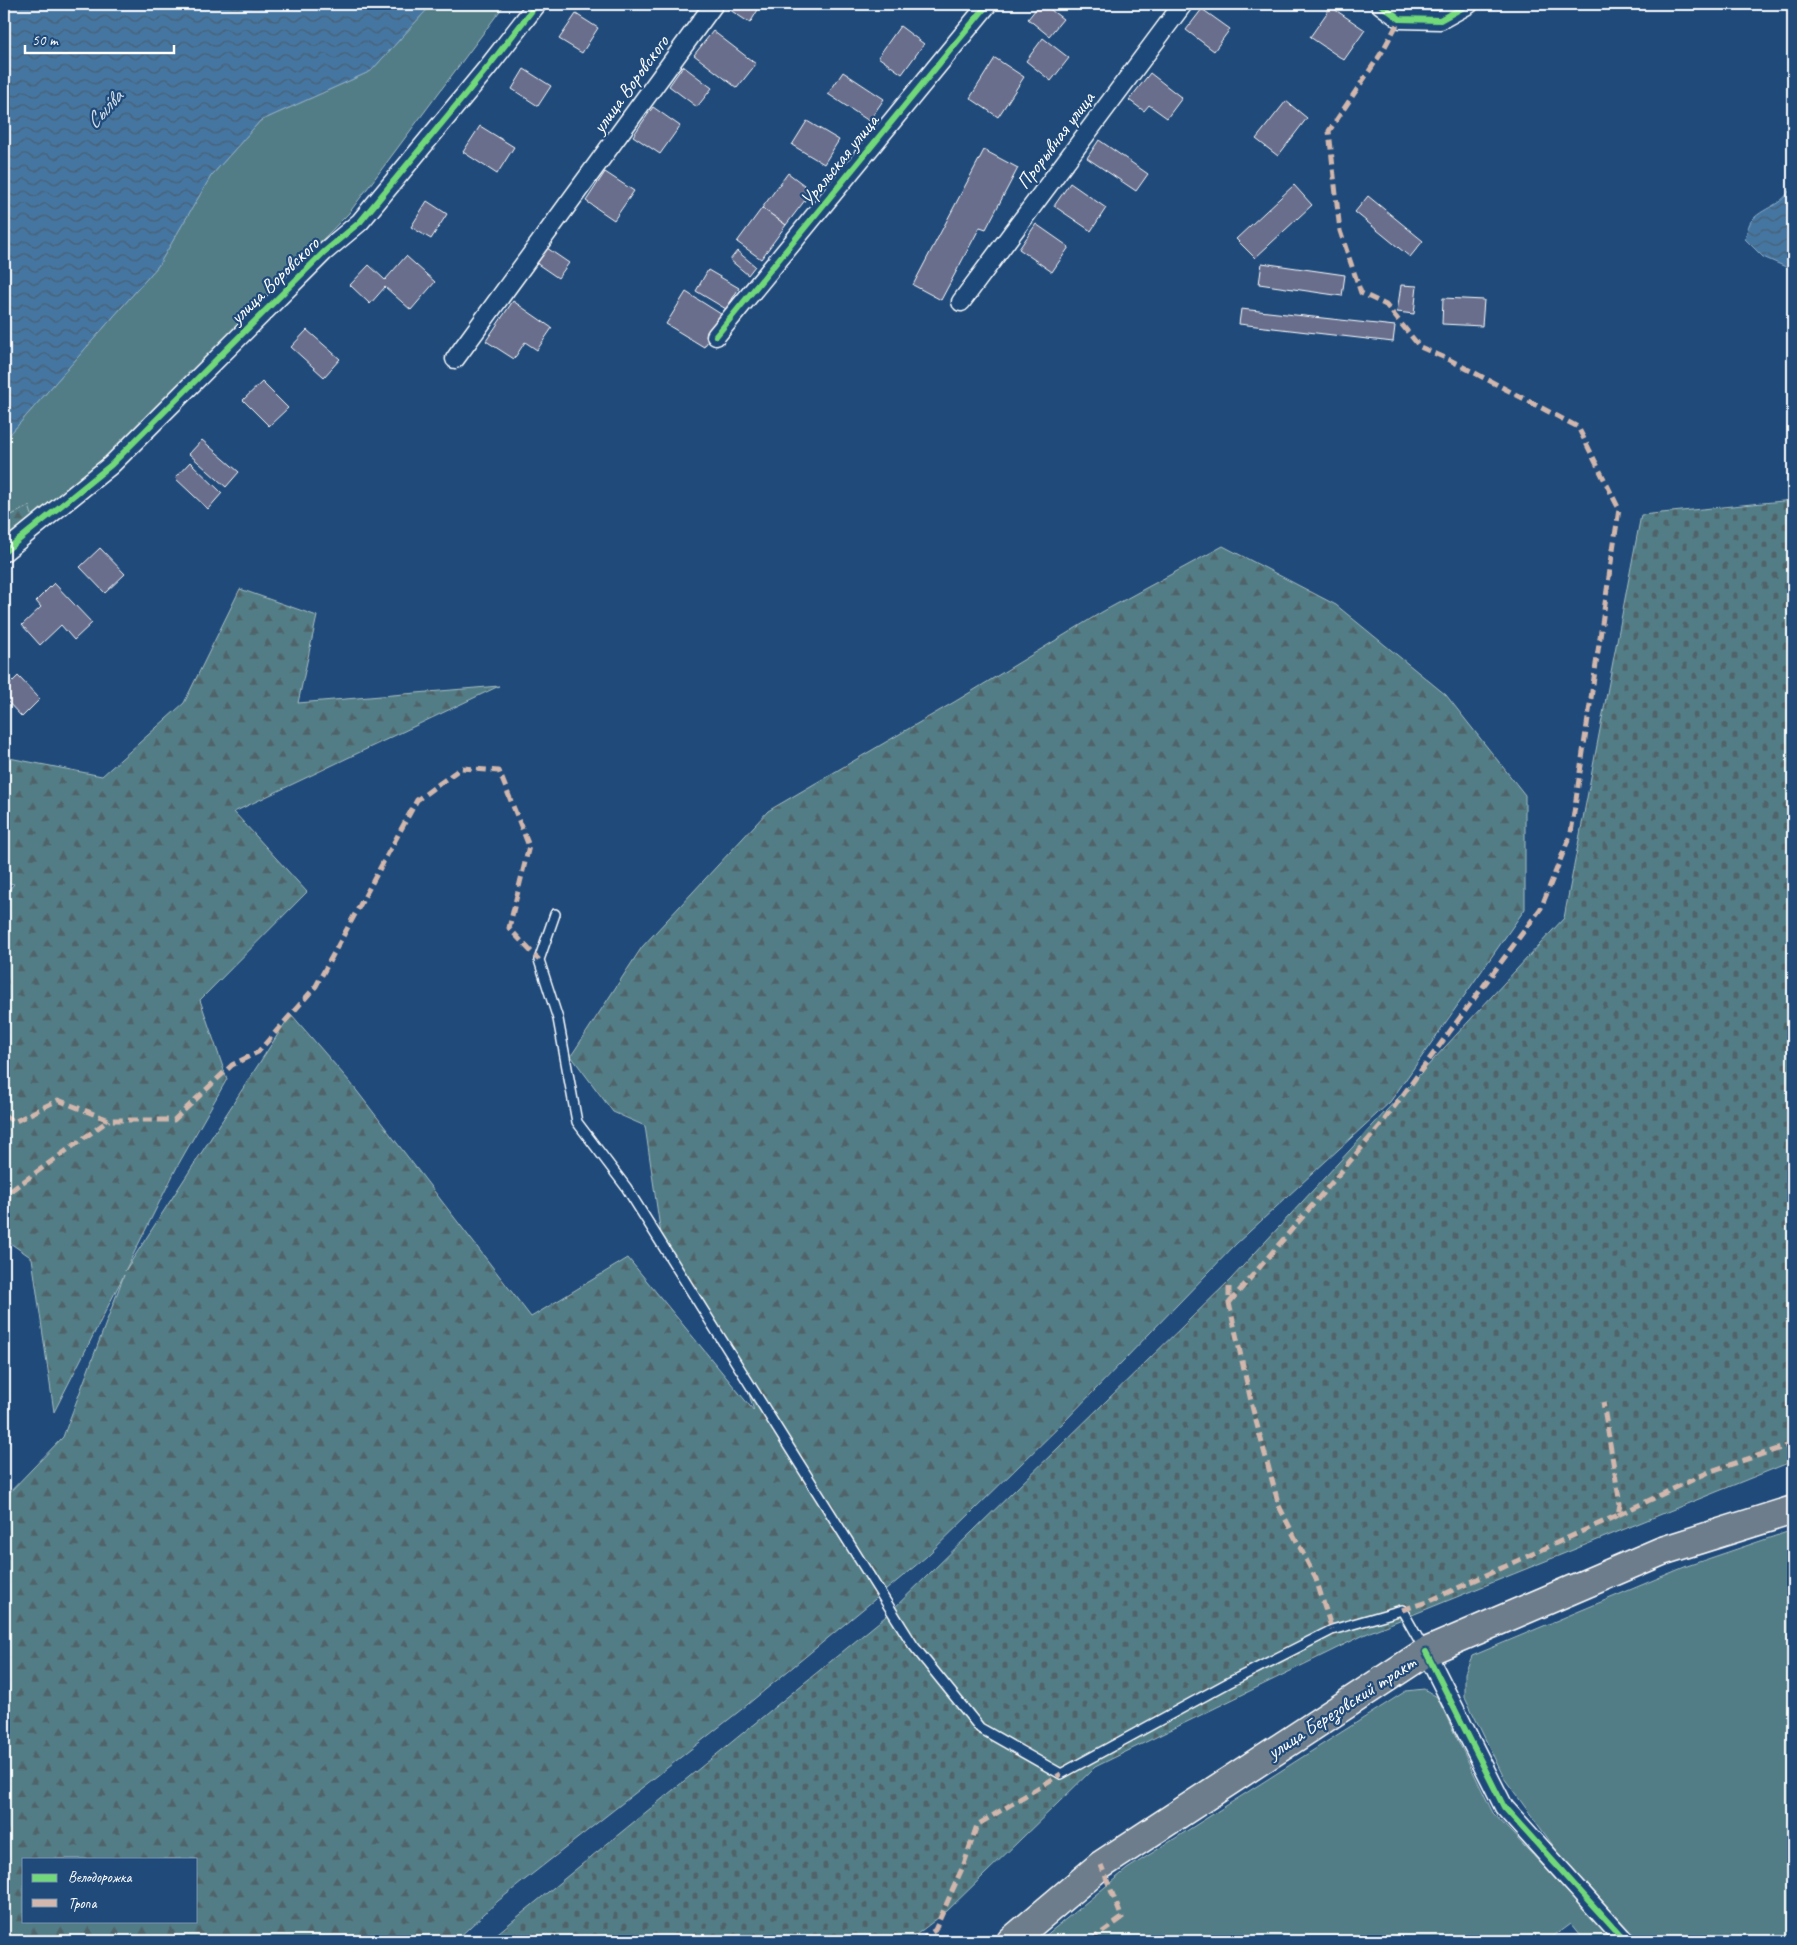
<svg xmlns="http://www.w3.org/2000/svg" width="1797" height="1945" font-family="Caveat,sans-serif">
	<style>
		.built { fill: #35557f }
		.grass { fill: #527d86; stroke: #a8bec2 }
		.forest { fill: url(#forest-firs); stroke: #a8bec2; fill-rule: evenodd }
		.cemetery { fill: url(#cemetery-stones); stroke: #a8bec2 }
		.water { fill: url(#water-waves); stroke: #8fadc7 }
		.building { fill: #676e8c; stroke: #fff }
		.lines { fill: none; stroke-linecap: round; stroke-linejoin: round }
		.service-casing { stroke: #fff; stroke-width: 12 }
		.minor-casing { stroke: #fff; stroke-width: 21 }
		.primary-casing { stroke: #fff; stroke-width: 31 }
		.service { stroke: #1f4a7a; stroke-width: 9 }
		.minor { stroke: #1f4a7a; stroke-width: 18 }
		.primary { stroke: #6d7d8c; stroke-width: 28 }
		.quiet { stroke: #d1b7ad; stroke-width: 5; stroke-dasharray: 10 5; stroke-linecap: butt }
		.cycleway-casing { stroke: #1f4a7a; stroke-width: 9 }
		.cycleway { stroke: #71d979; stroke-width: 6 }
		.labels { text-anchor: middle; stroke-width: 4.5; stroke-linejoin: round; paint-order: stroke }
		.street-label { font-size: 20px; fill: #fff; stroke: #1f4a7a }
		.water-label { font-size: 21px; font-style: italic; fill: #d0dde8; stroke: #1f4a7a }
	</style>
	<defs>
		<pattern id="forest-firs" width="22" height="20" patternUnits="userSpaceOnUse" patternTransform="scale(1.25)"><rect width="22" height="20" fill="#527d86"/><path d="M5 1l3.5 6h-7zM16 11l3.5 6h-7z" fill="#4f6469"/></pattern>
		<pattern id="cemetery-stones" width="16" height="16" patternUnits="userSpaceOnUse" patternTransform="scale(1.25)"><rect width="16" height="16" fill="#527d86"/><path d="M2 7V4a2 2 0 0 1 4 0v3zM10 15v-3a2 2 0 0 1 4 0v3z" fill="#4f6469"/></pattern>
		<pattern id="water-waves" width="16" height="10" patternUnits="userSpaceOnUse" patternTransform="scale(1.25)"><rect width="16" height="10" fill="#4476a1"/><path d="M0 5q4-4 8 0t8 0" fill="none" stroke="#485f72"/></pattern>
	</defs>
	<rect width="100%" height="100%" fill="#1f4a7a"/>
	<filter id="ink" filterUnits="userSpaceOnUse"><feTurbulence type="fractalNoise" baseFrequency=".02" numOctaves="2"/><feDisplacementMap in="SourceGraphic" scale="10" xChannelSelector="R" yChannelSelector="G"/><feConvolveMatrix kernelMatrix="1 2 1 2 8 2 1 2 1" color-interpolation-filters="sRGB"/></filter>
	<g filter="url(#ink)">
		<!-- built -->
		<path class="built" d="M1385,4H1458L1440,14L1401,15Z"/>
		<!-- grass -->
		<g class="grass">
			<path d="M432,4H505L349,213L107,457L33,518L28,507L4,519V441L158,266L211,176L260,121L371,71Z"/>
			<path d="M1793,1530V1941H1639L1557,1851L1504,1778L1465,1697V1673L1472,1656L1687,1566Z"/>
			<path d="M1424,1689L1437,1697L1493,1813L1614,1941H1584L1570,1924L1547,1941H1039L1127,1869L1406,1691Z"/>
		</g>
		<!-- forest -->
		<g class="forest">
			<path d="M29,506L33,518L4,544V519Z"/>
			<path d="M1223,546L1336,605L1446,695L1525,795V909L1390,1102L1236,1244L1066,1420L926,1557L742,1709L498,1901L455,1941H4V1498L63,1437L124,1275L54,1412L32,1258L4,1239V895L14,884L4,882V757L102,776L184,703L240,589L317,616L298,703L499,686L234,812L307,892L200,1000L227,1079L178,1165L125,1271L291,1014L350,1082L531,1317L628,1258L754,1411L742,1371L661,1235L645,1126L613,1112L571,1056L642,947L768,811L956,701L1102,612ZM24,1859H196V1921H24Z"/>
		</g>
		<!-- cemetery -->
		<path class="cemetery" d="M1793,500V1461L1370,1632L1095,1767L947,1911L908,1941H488L885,1617L1231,1279L1564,918L1641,515Z"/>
		<!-- water -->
		<g class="water">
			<path d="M7,4H432L371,71L260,121L211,176L158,266L4,441V7Z"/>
			<path d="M1793,182V273L1786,267L1763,257L1745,239C1747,234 1748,224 1752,220C1766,205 1786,206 1793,182Z"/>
		</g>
		<!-- building -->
		<g class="building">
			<path d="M730,4H753L759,8L750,23L727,8Z"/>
			<path d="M1040,4H1043L1063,19L1049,36L1028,19Z"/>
			<path d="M1331,7L1365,30L1344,60L1310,37Z"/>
			<path d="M1202,9L1230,29L1214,51L1186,30Z"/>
			<path d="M576,14L598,28L582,53L559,39Z"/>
			<path d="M900,26L924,44L902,74L878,57Z"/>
			<path d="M713,31L756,64L737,88L694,55Z"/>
			<path d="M1043,38L1069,58L1051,81L1026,61Z"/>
			<path d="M995,58L1024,77L998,117L970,98Z"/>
			<path d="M683,66L712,88L697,107L669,86Z"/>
			<path d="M524,69L551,86L538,106L512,89Z"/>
			<path d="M843,72L884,99L869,121L828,94Z"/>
			<path d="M1150,73L1182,98L1167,118L1149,105L1144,111L1129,100Z"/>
			<path d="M1286,101L1307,118L1278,156L1256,139Z"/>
			<path d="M653,107L680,126L660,154L633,136Z"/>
			<path d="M807,121L839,140L824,164L792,145Z"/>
			<path d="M480,126L514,147L497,174L463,152Z"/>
			<path d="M1099,140L1148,174L1136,191L1087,158Z"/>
			<path d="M984,150L1018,168L986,229L980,227L941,300L913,285Z"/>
			<path d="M605,172L634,191L614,220L586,201Z"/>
			<path d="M788,173L812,191L786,225L762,208Z"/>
			<path d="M1070,183L1106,208L1091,231L1054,206Z"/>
			<path d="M1294,185L1312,205L1255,258L1236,239Z"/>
			<path d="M1368,196L1423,241L1410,257L1355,212Z"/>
			<path d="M427,201L447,214L431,239L411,227Z"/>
			<path d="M762,208L786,225L761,259L737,242Z"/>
			<path d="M1036,224L1069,247L1052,272L1019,249Z"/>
			<path d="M547,248L569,263L558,278L536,263Z"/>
			<path d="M737,251L755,266L748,275L730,260Z"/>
			<path d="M406,256L435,282L411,310L385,287L370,304L350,285L369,265L385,280Z"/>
			<path d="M1262,263L1345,275L1342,296L1259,284Z"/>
			<path d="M708,270L739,288L726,309L696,291Z"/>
			<path d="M1401,285L1417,286L1414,314L1397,312Z"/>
			<path d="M686,292L724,316L704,347L666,324Z"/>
			<path d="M1443,298L1484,300L1482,326L1442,324Z"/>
			<path d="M513,301L552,328L537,350L525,342L514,359L486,341Z"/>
			<path d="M1241,309L1395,326L1393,342L1239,324Z"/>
			<path d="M307,330L340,359L324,377L291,347Z"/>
			<path d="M262,382L288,408L269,426L243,400Z"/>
			<path d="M202,440L239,472L226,487L189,454Z"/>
			<path d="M190,462L222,493L208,509L175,478Z"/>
			<path d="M100,548L125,574L105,593L80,567Z"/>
			<path d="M54,583L92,623L74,640L61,625L40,645L22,625L41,607L36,601Z"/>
			<path d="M18,676L40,699L22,717L4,698V690Z"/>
		</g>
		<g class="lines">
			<defs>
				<path id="service" d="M555,914L539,960L558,1019L577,1122L626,1187L913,1645L980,1728L1061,1774L1228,1683L1332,1630L1402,1610L1424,1649"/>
				<g id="minor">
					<path d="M1380,4L1400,19L1440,20L1469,4"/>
					<path d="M961,302L1183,4"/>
					<path d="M716,336L988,4"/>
					<path d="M455,359L714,4"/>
					<path d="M4,552L111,465L324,252L360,222L488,67L537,4"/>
					<path d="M1426,1652L1504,1807L1625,1941"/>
				</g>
				<path id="primary" d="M1011,1941L1101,1865L1426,1652L1662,1551L1793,1510"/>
			</defs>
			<!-- service casing -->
			<use href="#service" class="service-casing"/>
			<!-- minor casing -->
			<use href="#minor" class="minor-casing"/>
			<!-- primary casing -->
			<use href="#primary" class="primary-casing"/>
			<!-- service -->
			<use href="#service" class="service"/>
			<!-- minor -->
			<use href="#minor" class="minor"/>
			<!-- primary -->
			<use href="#primary" class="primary"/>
			<!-- quiet -->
			<g class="quiet">
				<path d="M4,1115L14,1122L58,1100L109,1120H174L232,1065L258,1052L316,986L417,800L461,768L499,771L529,846L509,928L539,960"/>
				<path d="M4,1265L9,1192L109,1120"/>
				<path d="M1229,1287V1303L1253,1410L1279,1506L1316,1579L1332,1630"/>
				<path d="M1229,1303L1380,1126L1541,908L1571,833L1619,509L1578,427L1450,360L1420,347L1386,305L1361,293L1340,231L1329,131L1382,52L1400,19"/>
				<path d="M1618,1515L1711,1471L1793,1444"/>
				<path d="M1402,1610L1427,1602L1618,1515L1620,1504L1603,1402"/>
				<path d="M920,1941L935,1930L964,1864L977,1825L1061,1774"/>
				<path d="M1090,1941L1122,1918L1101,1865"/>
			</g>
			<defs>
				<g id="cycleway">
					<path d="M1380,4L1400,19L1440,20L1469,4"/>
					<path d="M716,336L988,4"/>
					<path d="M4,552L111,465L324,252L360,222L488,67L537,4"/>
					<path d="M1426,1652L1504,1807L1625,1941"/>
				</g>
			</defs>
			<!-- cycleway casing -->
			<use href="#cycleway" class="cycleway-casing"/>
			<!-- cycleway -->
			<use href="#cycleway" class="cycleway"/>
		</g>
	</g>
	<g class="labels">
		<!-- street labels -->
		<g class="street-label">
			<text transform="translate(630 84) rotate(-54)" y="7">улица Воровского</text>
			<text transform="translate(1055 140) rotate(-53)" y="7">Прорывная улица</text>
			<text transform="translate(839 160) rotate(-51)" y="7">Уральская улица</text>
			<text transform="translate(274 280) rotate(-44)" y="7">улица Воровского</text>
			<text transform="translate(1341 1707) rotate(-33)" y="7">улица Березовский тракт</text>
		</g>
		<!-- water labels -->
		<g class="water-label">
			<text transform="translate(104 109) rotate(-47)" y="7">Сы́лва</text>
		</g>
	</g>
	<!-- margin -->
	<rect width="1797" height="1945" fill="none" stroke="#1f4a7a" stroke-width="20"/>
	<rect x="10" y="10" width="1777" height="1925" fill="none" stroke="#fff" stroke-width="2" filter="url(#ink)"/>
	<!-- legend -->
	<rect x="22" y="1858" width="175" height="65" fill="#1f4a7a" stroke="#7992af"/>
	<rect x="32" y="1874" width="25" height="8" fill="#71d979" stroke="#7992af"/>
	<text x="68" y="1882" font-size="15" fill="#ffffff">Велодорожка</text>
	<rect x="32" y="1899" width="25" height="8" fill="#d1b7ad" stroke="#7992af"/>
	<text x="68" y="1908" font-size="15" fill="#ffffff">Тропа</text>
	<!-- scale -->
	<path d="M25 45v8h149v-8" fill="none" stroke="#ffffff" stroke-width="2.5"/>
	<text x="32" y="45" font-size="15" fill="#ffffff" stroke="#1f4a7a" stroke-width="4" paint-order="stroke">50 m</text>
</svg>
